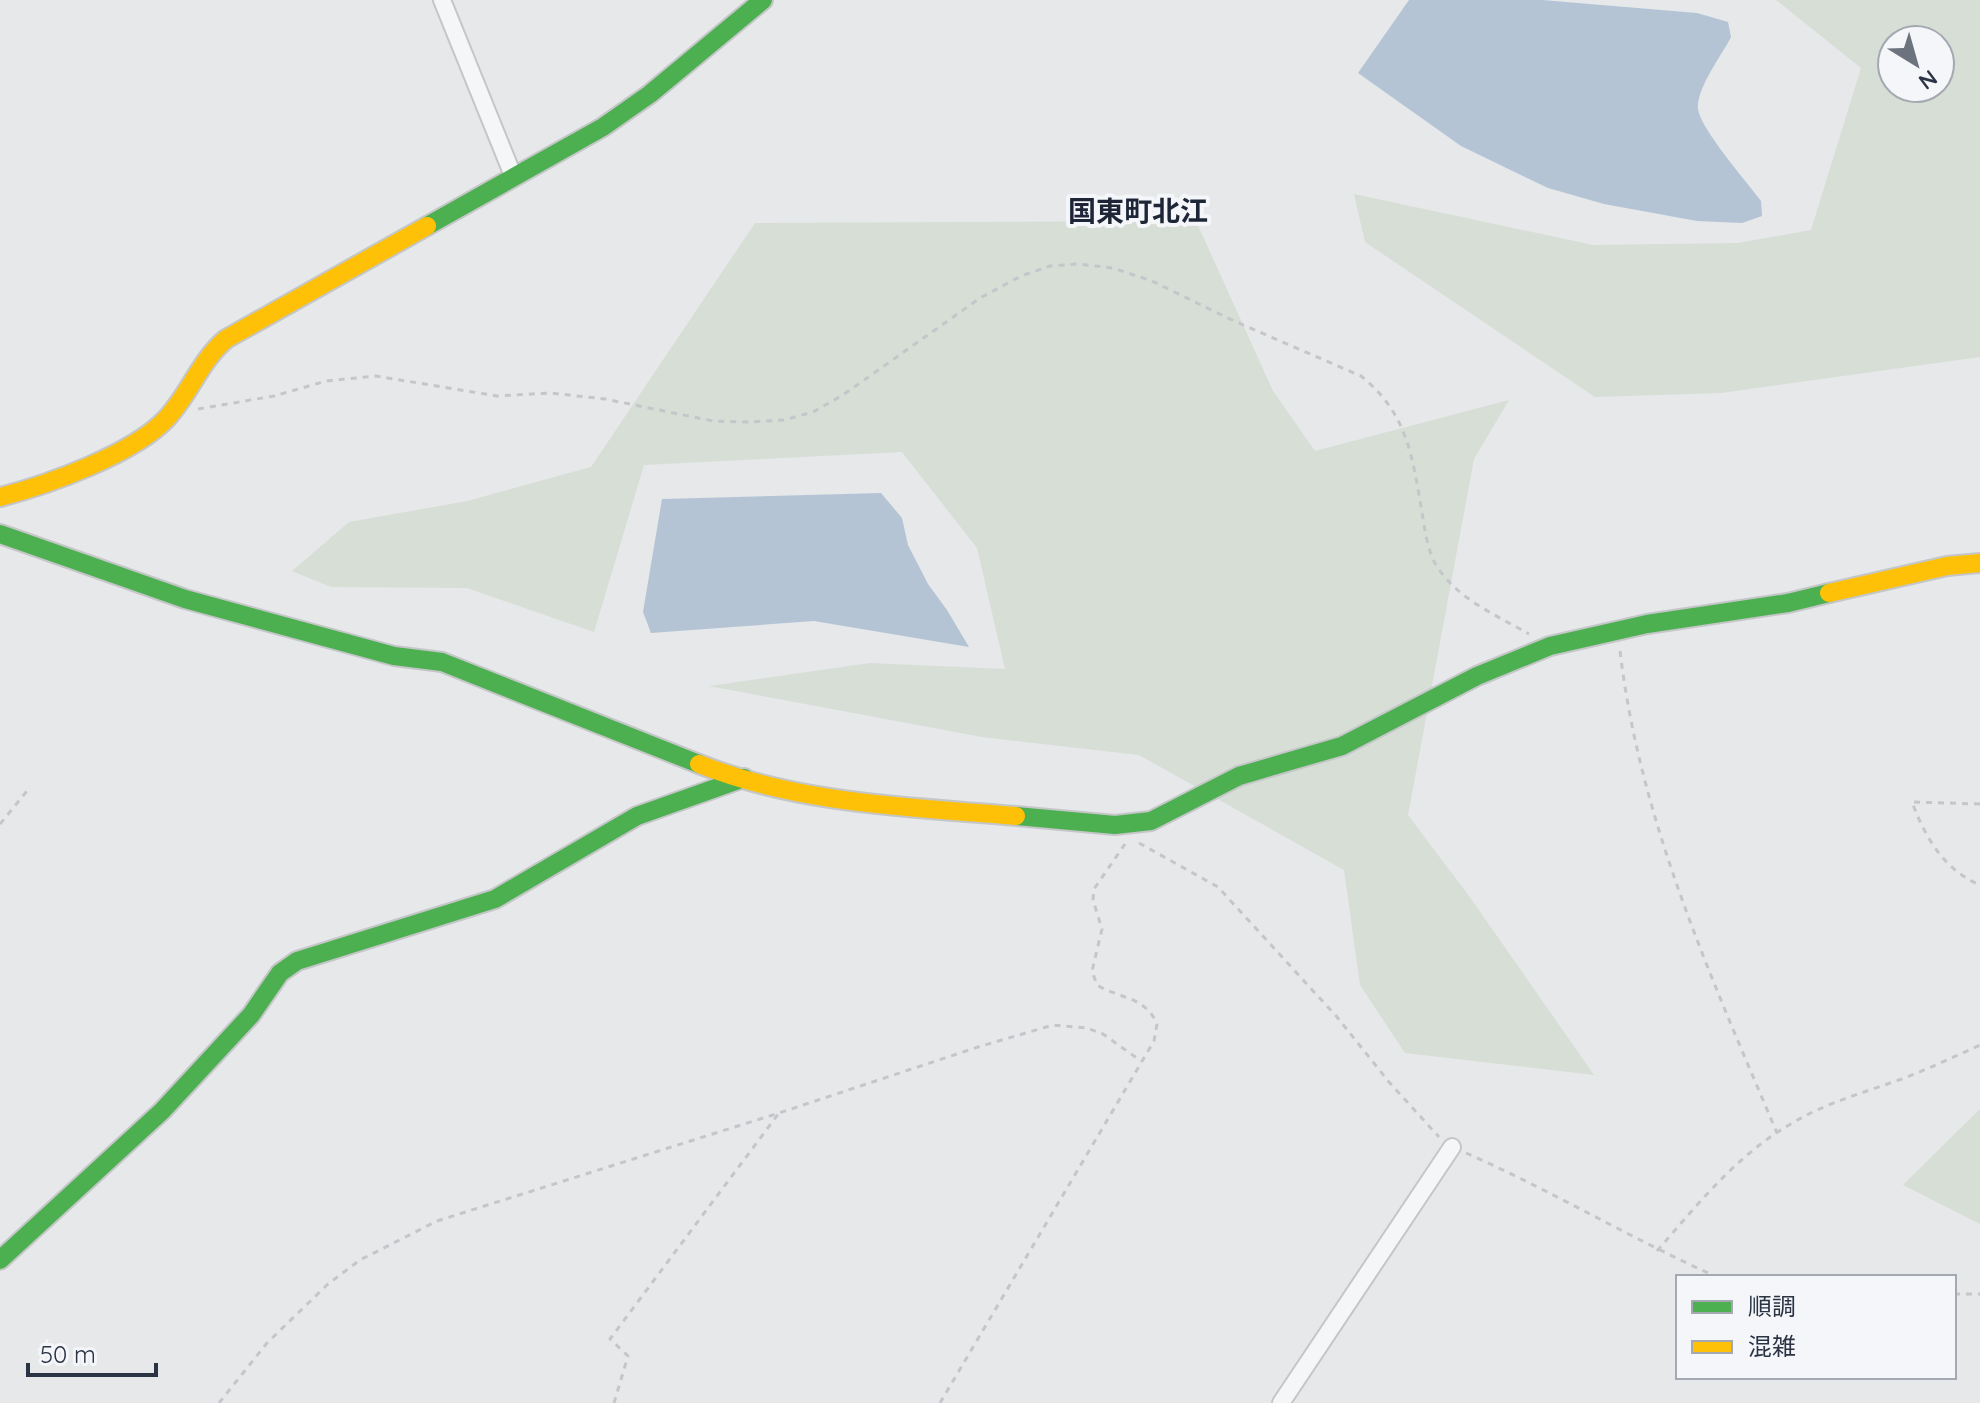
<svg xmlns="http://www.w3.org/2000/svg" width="1980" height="1403" font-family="Quicksand,'Noto Sans JP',sans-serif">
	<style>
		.green { fill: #d6ded6; fill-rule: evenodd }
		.water { fill: #b4c4d5 }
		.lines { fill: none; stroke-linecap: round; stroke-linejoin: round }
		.street-casing { stroke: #c4c6c8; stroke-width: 20 }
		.fast-casing { stroke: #c4c6c8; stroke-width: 22 }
		.slow-casing { stroke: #c4c6c8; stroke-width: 22 }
		.path { stroke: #c5c6ca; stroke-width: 3; stroke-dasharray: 6 6; stroke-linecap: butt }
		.street { stroke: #f5f6f7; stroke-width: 16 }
		.fast { stroke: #4caf50; stroke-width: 18 }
		.slow { stroke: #ffc107; stroke-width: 18 }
		.labels { text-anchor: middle; stroke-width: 8; stroke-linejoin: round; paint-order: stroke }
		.quarter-label { font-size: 28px; font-weight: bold; fill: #1d2536; stroke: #f4f6f9 }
	</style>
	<rect width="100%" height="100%" fill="#e6e8ea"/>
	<!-- green -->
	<g class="green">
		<path d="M1776,0H1980V357L1721,393L1595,397L1365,242L1354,194L1593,245L1738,243L1811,230L1861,68ZM1940,40V88H1892V40Z"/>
		<path d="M1196,221L1273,391L1315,451L1509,400L1474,459L1408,815L1469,896L1594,1075L1405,1053L1360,985L1344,870L1139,755L982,737L709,686L870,663L1005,669L977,548L902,452L644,465L594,632L467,588L331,587L292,571L349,522L467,501L591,467L755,223Z"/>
		<path d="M1980,1109V1224L1903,1185Z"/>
	</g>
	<!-- water -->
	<g class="water">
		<path d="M1409,0H1542L1697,13L1728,22L1731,37C1722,55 1696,89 1698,109C1701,130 1747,182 1761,201L1762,216L1742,223L1697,221L1604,204L1548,188L1461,146L1358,73Z"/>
		<path d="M881,493L902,518L908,545L928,584L947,610L969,647L814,621L651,633L643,612L662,499Z"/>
	</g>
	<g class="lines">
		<defs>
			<g id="street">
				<path d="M442,0L514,178"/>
				<path d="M1281,1403L1452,1147"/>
			</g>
			<g id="fast">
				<path d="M427,226L603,127L650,94L763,0"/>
				<path d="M0,534L185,599L394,656L442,662L699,764"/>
				<path d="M1016,816L1115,825L1151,821L1239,776L1342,746L1477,676L1550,646L1647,624L1788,603L1829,593"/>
				<path d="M0,1260L162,1111L251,1015L280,973L297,961L495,899L637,816L744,778"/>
			</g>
			<g id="slow">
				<path d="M0,497C47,485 134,454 167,418C190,393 200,361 226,339L427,226"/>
				<path d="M1829,593L1947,566L1980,563"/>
				<path d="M699,764C799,804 910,807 1016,816"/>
			</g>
		</defs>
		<!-- street casing -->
		<use href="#street" class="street-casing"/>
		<!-- fast casing -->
		<use href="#fast" class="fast-casing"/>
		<!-- slow casing -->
		<use href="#slow" class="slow-casing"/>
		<!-- path -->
		<g class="path">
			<path d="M198,409L274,396L326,381L376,376L497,396L550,393L605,399L713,421L748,422L784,420L813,412L843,395L980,298L1021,276L1050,266L1078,264L1113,268L1152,281L1234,321L1361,376C1408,414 1412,456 1422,512C1425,530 1427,549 1436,565C1457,599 1496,615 1529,634"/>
			<path d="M1620,651C1640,821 1711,977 1777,1133"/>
			<path d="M1980,804L1912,802C1925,837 1944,870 1980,885"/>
			<path d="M0,824L27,791"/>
			<path d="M1139,843L1218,887L1337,1017L1389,1082L1439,1137"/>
			<path d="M1466,1153C1552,1191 1632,1239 1717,1277"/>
			<path d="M1657,1251C1697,1205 1736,1156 1789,1125C1826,1102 1867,1092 1907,1077C1932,1067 1956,1056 1980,1045"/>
			<path d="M1954,1294H1980"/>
			<path d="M219,1403L267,1343L328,1284L360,1260L437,1221L779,1113L978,1047L1053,1025L1087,1028L1103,1034L1141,1061"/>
			<path d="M614,1403L628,1356L610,1339L779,1113"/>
			<path d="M940,1403L1154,1041L1157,1024C1145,996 1120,999 1097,985L1092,971L1102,929L1093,900L1094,889L1125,844"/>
		</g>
		<!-- street -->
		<use href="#street" class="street"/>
		<!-- fast -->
		<use href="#fast" class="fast"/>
		<!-- slow -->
		<use href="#slow" class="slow"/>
	</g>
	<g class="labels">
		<!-- quarter labels -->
		<g class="quarter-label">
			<text x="1138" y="221">国東町北江</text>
		</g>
	</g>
	<!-- legend -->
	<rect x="1676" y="1275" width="280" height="104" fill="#f4f6f9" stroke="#a4a8b1" stroke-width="2"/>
	<rect x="1692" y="1301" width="40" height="12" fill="#4caf50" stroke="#a4a8b1" stroke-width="2"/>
	<text x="1748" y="1315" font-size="24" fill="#2b3445">順調</text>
	<rect x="1692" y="1341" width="40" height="12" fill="#ffc107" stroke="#a4a8b1" stroke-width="2"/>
	<text x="1748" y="1355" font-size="24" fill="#2b3445">混雑</text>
	<!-- north arrow -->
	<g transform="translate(1916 64) rotate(143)"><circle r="38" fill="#f4f6f9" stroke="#a4a8b1" stroke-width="2"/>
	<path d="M0-6L14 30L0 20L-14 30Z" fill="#6c737f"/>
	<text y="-12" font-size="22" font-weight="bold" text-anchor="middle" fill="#2b3445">N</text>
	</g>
	<!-- scale -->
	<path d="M28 1363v12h128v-12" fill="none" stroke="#2b3445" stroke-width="4"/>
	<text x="40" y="1363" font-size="24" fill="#2b3445" stroke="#f4f6f9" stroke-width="6" paint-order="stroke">50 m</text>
</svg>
